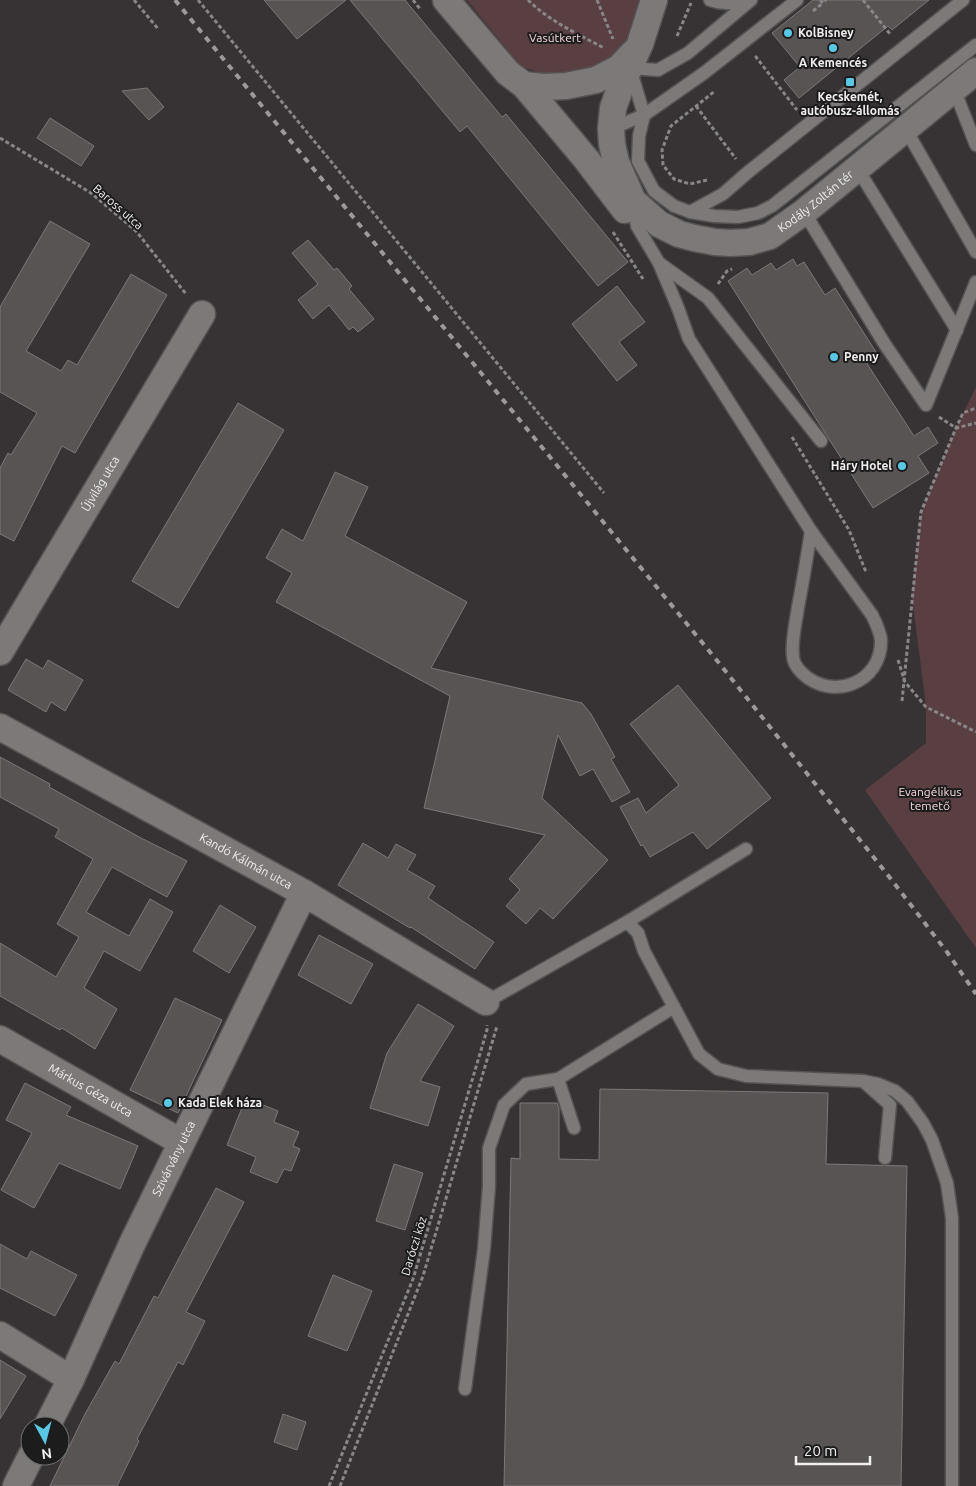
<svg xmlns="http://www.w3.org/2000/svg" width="976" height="1486" font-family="Ubuntu,sans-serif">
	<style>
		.green { fill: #593e42 }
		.building { fill: #585454; stroke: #7c7778 }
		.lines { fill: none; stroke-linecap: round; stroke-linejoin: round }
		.lane-casing { stroke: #555253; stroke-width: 15 }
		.street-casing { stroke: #555253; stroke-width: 29 }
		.path { stroke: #898687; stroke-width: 3; stroke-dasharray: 4 2.5; stroke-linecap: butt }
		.lane { stroke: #7d7979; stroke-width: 12 }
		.street { stroke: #7d7979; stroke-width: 26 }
		.rail { stroke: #9d999a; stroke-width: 4; stroke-dasharray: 6 6; stroke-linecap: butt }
		.poi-dot { fill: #5ac8e5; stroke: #1d1c1c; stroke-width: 2 }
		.labels { text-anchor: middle; stroke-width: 4; stroke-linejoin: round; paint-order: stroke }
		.poi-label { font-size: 12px; font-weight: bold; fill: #f1eeef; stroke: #1d1c1c; text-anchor: start }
		.park-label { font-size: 12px; fill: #f8d9dd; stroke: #1d1c1c }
		.street-label { font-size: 12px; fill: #f1eeef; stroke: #1d1c1c }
	</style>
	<rect width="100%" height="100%" fill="#373334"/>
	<!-- green -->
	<g class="green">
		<path d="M467,0H643L637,28L620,56L586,70L555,77L521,67Z"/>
		<path d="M976,387V948L865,790L926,743V706L912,597L921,512L956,428Z"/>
	</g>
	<!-- building -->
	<g class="building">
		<path d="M264,0H346L297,39Z"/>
		<path d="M350,0H405L502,117L506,114L628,262L598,286L467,126L460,132Z"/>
		<path d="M813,0H929L892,30L888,26L799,98L784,80L800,67L772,33Z"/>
		<path d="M147,88L164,107L149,120L122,91Z"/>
		<path d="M50,118L94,146L81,166L37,138Z"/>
		<path d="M50,221L90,244L26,351L61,371L68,360L77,365L131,274L167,295L75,453L62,446L14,541L0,534V468L8,453L11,455L37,413L0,392V307Z"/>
		<path d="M308,240L334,270L337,268L352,286L349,289L374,319L358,332L353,327L349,330L329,305L313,319L298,300L318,284L292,253Z"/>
		<path d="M793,259L797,266L804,262L825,295L835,288L876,352L864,359L914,436L928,427L938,443L918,456L929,473L873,508L728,281L747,268L752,275L771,263L776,270Z"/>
		<path d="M617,286L645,322L619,342L637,365L617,381L572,324Z"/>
		<path d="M238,403L284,430L178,608L132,581Z"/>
		<path d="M335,472L368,487L345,536L467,602L431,668L582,703L591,714L615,757L611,759L630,792L612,802L593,769L580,776L558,735L542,798L608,860L553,919L540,908L526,924L506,906L520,890L509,879L545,835L424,808L450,696L276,602L292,573L266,558L282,529L303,541Z"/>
		<path d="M26,659L43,669L48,660L83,680L65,711L51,702L46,712L8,690Z"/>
		<path d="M678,685L771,798L707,849L693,832L650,857L643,845L641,846L620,807L638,798L646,813L679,785L630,724Z"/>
		<path d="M0,757L50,784L49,787L141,838L187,861L167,897L112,867L86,912L129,936L150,899L173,912L140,971L104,951L84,988L117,1009L95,1049L62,1028L60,1030L0,996V943L56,977L79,937L57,924L93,859L55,837L59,829L0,797Z"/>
		<path d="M363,843L388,858L396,844L416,855L407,870L435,886L428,898L494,942L475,969L411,927L410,928L338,885Z"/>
		<path d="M220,905L256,927L229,973L193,951Z"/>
		<path d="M319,935L373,964L351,1004L298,975Z"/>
		<path d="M175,998L222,1020L178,1113L130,1090Z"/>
		<path d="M418,1004L454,1026L420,1081L440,1087L428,1126L370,1108L387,1053Z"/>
		<path d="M25,1083L71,1107L66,1115L138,1146L120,1189L59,1163L34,1208L1,1190L32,1133L6,1120Z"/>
		<path d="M600,1089L828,1093L826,1164L907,1166L901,1486H504L511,1158L520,1159V1103H557L559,1108V1159L599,1160Z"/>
		<path d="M246,1098L278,1111L274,1122L299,1132L293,1146L300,1149L291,1171L284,1169L277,1183L250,1172L256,1157L227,1145Z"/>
		<path d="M394,1164L423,1173L405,1230L376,1221Z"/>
		<path d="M216,1188L244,1202L186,1312L205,1321L183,1365L178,1362L137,1439L139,1441L117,1486H50L85,1414L115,1361L119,1364L154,1296L158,1298Z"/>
		<path d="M0,1244L27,1259L31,1251L77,1275L55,1316L0,1288Z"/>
		<path d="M333,1275L372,1291L347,1351L308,1336Z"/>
		<path d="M0,1360L26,1376L0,1419Z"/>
		<path d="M283,1414L306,1422L297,1450L274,1442Z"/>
	</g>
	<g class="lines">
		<defs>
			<g id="lane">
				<path d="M710,0C721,4 734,4 745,0"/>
				<path d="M751,0L688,53L658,70L630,68L644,115L639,136L638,161L654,191L674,206L690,212L714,216L738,217L758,213L772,206L976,45"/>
				<path d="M954,89L976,145"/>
				<path d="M905,128L976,252"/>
				<path d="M611,129L644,115L704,73L797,0"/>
				<path d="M857,168L957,330"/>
				<path d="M634,206L637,226L659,263L678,308L689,339L811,531"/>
				<path d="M690,212L723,194L747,173L963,0"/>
				<path d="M804,212L884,343L926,405L976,282"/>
				<path d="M659,263L708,298L821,441"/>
				<path d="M811,531L872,615C876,623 880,631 881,640C882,683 832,702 802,673C798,669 793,662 793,656C791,641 796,622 798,607C803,582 807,556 811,531Z"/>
				<path d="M627,922L638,933L644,951L699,1054L718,1069L746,1076L863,1081L878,1084L895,1091L907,1101L923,1123L932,1140L947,1183L952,1218V1486"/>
				<path d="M486,1002L627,922L746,849"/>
				<path d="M863,1081L890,1105L885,1158"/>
				<path d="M574,1128L558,1079L674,1007"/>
				<path d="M465,1389L484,1249L489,1186V1148L504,1105L526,1084L558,1079"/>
			</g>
			<g id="street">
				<path d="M446,0L508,73L524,85L586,159L625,210"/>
				<path id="s1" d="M654,0L640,44L621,86L613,108L611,129L612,144L616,162L633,201L659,224L679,234L694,238L715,242L730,243L749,242L770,236L804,212L976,71"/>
				<path d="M524,85L544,87L566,86L596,80L619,68L633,53"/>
				<path id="s2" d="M0,652L202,314"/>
				<path id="s3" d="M0,727L304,893L486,1002"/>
				<path id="s4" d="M0,1039L181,1142"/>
				<path d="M0,1335L71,1379"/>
				<path id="s5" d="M47,1426L71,1379L132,1244L304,893"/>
				<path d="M16,1486L31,1456"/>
			</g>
		</defs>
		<!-- lane casing -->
		<use href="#lane" class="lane-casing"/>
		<!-- street casing -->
		<use href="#street" class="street-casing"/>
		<!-- path -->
		<g class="path">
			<path d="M134,0L159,30"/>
			<path d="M198,0L604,493"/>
			<path d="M413,0L421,10"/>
			<path d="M528,0C549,21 578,34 604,48"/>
			<path d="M597,0L613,39"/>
			<path d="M820,0L823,3L826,0"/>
			<path d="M863,0L890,34"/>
			<path d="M813,11L823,3"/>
			<path d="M677,36L691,3"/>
			<path d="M757,56L756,57L797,110"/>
			<path d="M696,106L736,159"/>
			<path d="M0,138L91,193L136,231L186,294"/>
			<path d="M707,180L690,184L674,179L663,165L662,150L671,126L715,91"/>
			<path d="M613,232L643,279"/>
			<path d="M718,284L727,271L732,269"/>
			<path d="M939,417L956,428L976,423"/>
			<path d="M792,437L849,530L866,572"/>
			<path d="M898,660L905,682L926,707L976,732"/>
			<path d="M902,701L921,512L956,428L963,413L976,408"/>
			<path d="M329,1486L413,1279L487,1030V1025"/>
			<path d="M340,1486L423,1276L497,1026"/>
		</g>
		<!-- lane -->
		<use href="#lane" class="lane"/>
		<!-- street -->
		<use href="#street" class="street"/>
		<!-- rail -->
		<path class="rail" d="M175,0L719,663L887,874L947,952L976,994"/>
	</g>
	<!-- markers -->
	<g class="poi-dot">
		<circle cx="788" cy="33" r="5"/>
		<circle cx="833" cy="48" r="5"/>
		<rect x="845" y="77" width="10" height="10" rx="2.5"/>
		<circle cx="834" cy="357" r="5"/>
		<circle cx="902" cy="466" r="5"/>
		<circle cx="168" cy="1103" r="5"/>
	</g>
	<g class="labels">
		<!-- poi labels -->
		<g class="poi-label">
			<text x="798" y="37">KolBisney</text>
			<text x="833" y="67" text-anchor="middle">A Kemencés</text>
			<text x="850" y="101" text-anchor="middle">Kecskemét,<tspan x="850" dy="14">autóbusz-állomás</tspan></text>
			<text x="844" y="361">Penny</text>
			<text x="892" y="470" text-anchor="end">Háry Hotel</text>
			<text x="178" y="1107">Kada Elek háza</text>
		</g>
		<!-- park labels -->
		<g class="park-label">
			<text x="555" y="42">Vasútkert</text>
			<text x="930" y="796">Evangélikus<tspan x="930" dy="14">temető</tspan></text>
		</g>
		<!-- street labels -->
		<g class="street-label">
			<text dy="4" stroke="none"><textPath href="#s1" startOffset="420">Kodály Zoltán tér</textPath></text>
			<text transform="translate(118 207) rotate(41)" y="4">Baross utca</text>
			<text dy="4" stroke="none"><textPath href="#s2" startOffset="196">Újvilág utca</textPath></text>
			<text dy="4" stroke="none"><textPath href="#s3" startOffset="280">Kandó Kálmán utca</textPath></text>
			<text dy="4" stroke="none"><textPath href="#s4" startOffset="104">Márkus Géza utca</textPath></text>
			<text dy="4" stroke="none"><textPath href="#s5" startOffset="296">Szivárvány utca</textPath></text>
			<text transform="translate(414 1246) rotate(-73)" y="4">Daróczi köz</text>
		</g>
	</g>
	<!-- north arrow -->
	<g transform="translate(45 1441) rotate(173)"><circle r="24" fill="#1d1c1c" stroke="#727070"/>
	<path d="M0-4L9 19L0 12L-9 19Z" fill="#5ac8e5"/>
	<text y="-8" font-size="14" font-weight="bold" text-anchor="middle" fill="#f1eeef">N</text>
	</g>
	<!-- scale -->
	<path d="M796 1456v8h74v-8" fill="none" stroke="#f1eeef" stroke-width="2.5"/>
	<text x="804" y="1456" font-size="15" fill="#f1eeef" stroke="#1d1c1c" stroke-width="4" paint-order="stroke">20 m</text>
</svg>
